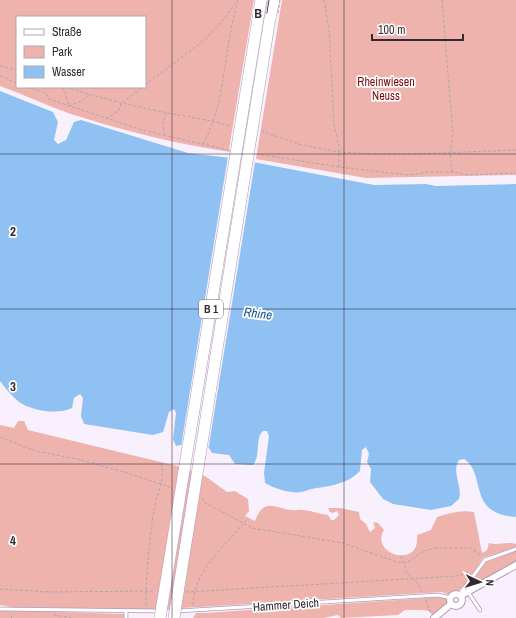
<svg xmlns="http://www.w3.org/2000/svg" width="516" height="618" font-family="'Archivo Narrow',sans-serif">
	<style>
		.green { fill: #eeb3ac; fill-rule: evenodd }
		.water { fill: #90c1f3 }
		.pier { fill: #f9f0fd }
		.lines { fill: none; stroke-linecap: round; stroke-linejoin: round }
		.lane-casing { stroke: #b09bb8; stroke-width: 4.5 }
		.street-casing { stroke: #b09bb8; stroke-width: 8 }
		.highway-casing { stroke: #b09bb8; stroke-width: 12 }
		.path { stroke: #aea5b1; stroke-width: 1; stroke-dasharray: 3 2; stroke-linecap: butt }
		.lane { stroke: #fff; stroke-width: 3 }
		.street { stroke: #fff; stroke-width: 6 }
		.highway { stroke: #fff; stroke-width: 11 }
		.tram { stroke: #4d4450; stroke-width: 1 }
		.highway-bridge-casing { stroke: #b09bb8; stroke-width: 12; stroke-linecap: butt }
		.path-bridge { stroke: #aea5b1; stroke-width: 1; stroke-dasharray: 3 2; stroke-linecap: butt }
		.highway-bridge { stroke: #fff; stroke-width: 11 }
		.grid { fill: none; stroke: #322935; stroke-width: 1; stroke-opacity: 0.55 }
		.labels { text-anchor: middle; stroke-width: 3.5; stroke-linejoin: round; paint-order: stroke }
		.shield { fill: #fff; stroke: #706972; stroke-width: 1 }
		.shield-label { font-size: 11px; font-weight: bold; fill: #322935 }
		.park-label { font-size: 12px; fill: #780b11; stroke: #fff }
		.street-label { font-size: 12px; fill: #322935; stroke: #fff }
		.water-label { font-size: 13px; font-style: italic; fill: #14568f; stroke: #fff }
		.grid-label { font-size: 13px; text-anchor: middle; font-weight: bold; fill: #322935; stroke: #fff; stroke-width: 3.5; stroke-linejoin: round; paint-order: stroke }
	</style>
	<rect width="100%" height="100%" fill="#f9f0fd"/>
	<!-- green -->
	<g class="green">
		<path d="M0,0H254L229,149L231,152C176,144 121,130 68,113C45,105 23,94 0,86ZM17,17H145V87H17Z"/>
		<path d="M282,0H516V175L366,178L256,159Z"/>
		<path d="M18,421H24L28,430L177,466L205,476L227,492L235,491L248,499L249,511L245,516L255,521C264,497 274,508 291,510C295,511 299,509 304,510C311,511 320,514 328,515L331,520H334L339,515L337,511L333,513L330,512L328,508H340L359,512L360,519L366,524L370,532L375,528L373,522L378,523L384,530C369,554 421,570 417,535L431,530L437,517C450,513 461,510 474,512L482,553L487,550L489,543C500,546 505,541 516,544V548L483,558L466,585L461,589L449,595L442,592L183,608V610L12,607L0,605V425L14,428Z"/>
		<path d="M516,550V563L466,590L485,562Z"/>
		<path d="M442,597L446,598L448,603L432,615L429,611L422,610H405L398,615L341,618L338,615L323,618H188H193L196,613H205Z"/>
		<path d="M0,610L126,614L125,618H0Z"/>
	</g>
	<!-- water -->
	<path class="water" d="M0,91L53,112L58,122L54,140L58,144L66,140L74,122L81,120L188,153L231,158L374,185L426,184L436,186L516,184V517C466,514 487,473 464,459L459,460C451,472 463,487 459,499L451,506L431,510L393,504L383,499L370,482L371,469L367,462L369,454L366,447L362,450L360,471C349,483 331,486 317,488C308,489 302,494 292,492C283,491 274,488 265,483L264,473L269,436L267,431H263C255,437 261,456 253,465L235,464L229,455L212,453L209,448L180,445L176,446L173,439L176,413L174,409L169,412L163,432L153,435L84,424L81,416L83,398L80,394L74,398L72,408C58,415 32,411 19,402C12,396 5,388 0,381Z"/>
	<!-- pier -->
	<path class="pier" d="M228,156L255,162L208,451L181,447Z"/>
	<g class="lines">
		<defs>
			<g id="lane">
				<path d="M468,592L480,610"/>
				<path d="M460,594L485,560L516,549"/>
				<path d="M0,609L158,611"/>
				<path d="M178,611L438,595L451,598"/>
				<path d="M126,618V611"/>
			</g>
			<g id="street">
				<circle cx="456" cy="600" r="6"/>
				<path d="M462,595L516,565"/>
				<path d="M434,618L451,604"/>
			</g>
			<path id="highway" d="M270,18L274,0"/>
		</defs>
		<!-- lane casing -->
		<use href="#lane" class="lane-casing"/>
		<!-- street casing -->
		<use href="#street" class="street-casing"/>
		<!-- highway casing -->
		<use href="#highway" class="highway-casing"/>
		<!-- path -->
		<g class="path">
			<path d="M324,0L329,28L334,124L339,146V167"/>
			<path d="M442,0L453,135C451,148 449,160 453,172L468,175L516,173"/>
			<path d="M0,66L17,70"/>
			<path d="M0,76L17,83"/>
			<path d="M145,85L202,42L220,24L238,0"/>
			<path d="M28,87L46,93L49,99L142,130L228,150"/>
			<path d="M63,87L69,106L82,101L89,95"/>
			<path d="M66,87C99,98 133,106 168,113C189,117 210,120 231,126"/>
			<path d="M106,119L119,110L121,103L143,87"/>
			<path d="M261,131L302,145L339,152L373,154H416L516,150"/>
			<path d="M164,135L163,121L167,113"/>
			<path d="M203,144C227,101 223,48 238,2"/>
			<path d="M257,154L339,167L408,175L429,172H453"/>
			<path d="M0,437L36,451L77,459L128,473L173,488"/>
			<path d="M202,498L204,502L252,528L343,543L397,562L406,563L424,551L434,548H470L482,556"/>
			<path d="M401,556L407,573L418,584L421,591"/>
			<path d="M0,589L48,592L155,591"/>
			<path d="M186,592L457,576L470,572"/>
			<path d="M426,600L430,612"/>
			<path d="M146,605C146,573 149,542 154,510C157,493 166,478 161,462"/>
			<path d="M193,605C193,571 227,544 247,519"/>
			<path d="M54,615L73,618"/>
			<path d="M11,618L15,614"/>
		</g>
		<!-- lane -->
		<use href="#lane" class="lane"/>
		<!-- street -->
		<use href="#street" class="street"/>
		<!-- highway -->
		<use href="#highway" class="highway"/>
		<!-- tram -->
		<path class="tram" d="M169,618L269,0"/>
		<defs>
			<g id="highway-bridge">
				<path d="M160,618L261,0"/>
				<path d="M174,618L270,18"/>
			</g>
		</defs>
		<!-- highway-bridge casing -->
		<use href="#highway-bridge" class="highway-bridge-casing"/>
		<!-- path-bridge -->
		<path class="path-bridge" d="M278,13L280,0"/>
		<!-- highway-bridge -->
		<use href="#highway-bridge" class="highway-bridge"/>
	</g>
	<!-- grid -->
	<path class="grid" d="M172,0V618M344,0V618M0,154H516M0,309H516M0,464H516"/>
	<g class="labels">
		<!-- shield labels -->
		<rect class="shield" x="199" y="300" width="24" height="18" rx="3"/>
		<g class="shield-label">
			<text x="211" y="313">B 1</text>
		</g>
		<!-- park labels -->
		<g class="park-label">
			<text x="386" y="86">Rheinwiesen<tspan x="386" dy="14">Neuss</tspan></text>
		</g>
		<!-- street labels -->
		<g class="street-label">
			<text transform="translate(286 605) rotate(-4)" y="4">Hammer Deich</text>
		</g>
		<!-- water labels -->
		<g class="water-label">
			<text transform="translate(258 313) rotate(7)" y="5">Rhine</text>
		</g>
	</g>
	<g class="grid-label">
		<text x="258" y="18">B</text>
		<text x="13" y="236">2</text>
		<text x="13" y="391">3</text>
		<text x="13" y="545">4</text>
	</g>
	<!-- legend -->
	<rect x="16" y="16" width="130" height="72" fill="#ffffff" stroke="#ada9ae"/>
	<rect x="24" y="29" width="20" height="6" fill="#ffffff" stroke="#ada9ae"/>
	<text x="52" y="36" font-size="12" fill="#322935">Straße</text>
	<rect x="24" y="46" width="20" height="12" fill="#eeb3ac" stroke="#ada9ae"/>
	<text x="52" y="56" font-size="12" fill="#322935">Park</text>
	<rect x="24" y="66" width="20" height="12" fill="#90c1f3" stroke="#ada9ae"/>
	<text x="52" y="76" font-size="12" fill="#322935">Wasser</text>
	<!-- north arrow -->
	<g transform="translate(480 582) rotate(94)" stroke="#ffffff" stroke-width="3" paint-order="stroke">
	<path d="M0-3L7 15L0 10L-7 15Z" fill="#322935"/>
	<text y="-6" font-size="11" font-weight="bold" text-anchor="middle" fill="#322935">N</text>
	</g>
	<!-- scale -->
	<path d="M372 34v6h91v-6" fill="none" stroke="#322935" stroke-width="2"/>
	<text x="378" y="34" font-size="12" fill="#322935" stroke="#ffffff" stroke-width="3" paint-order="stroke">100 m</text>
</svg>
